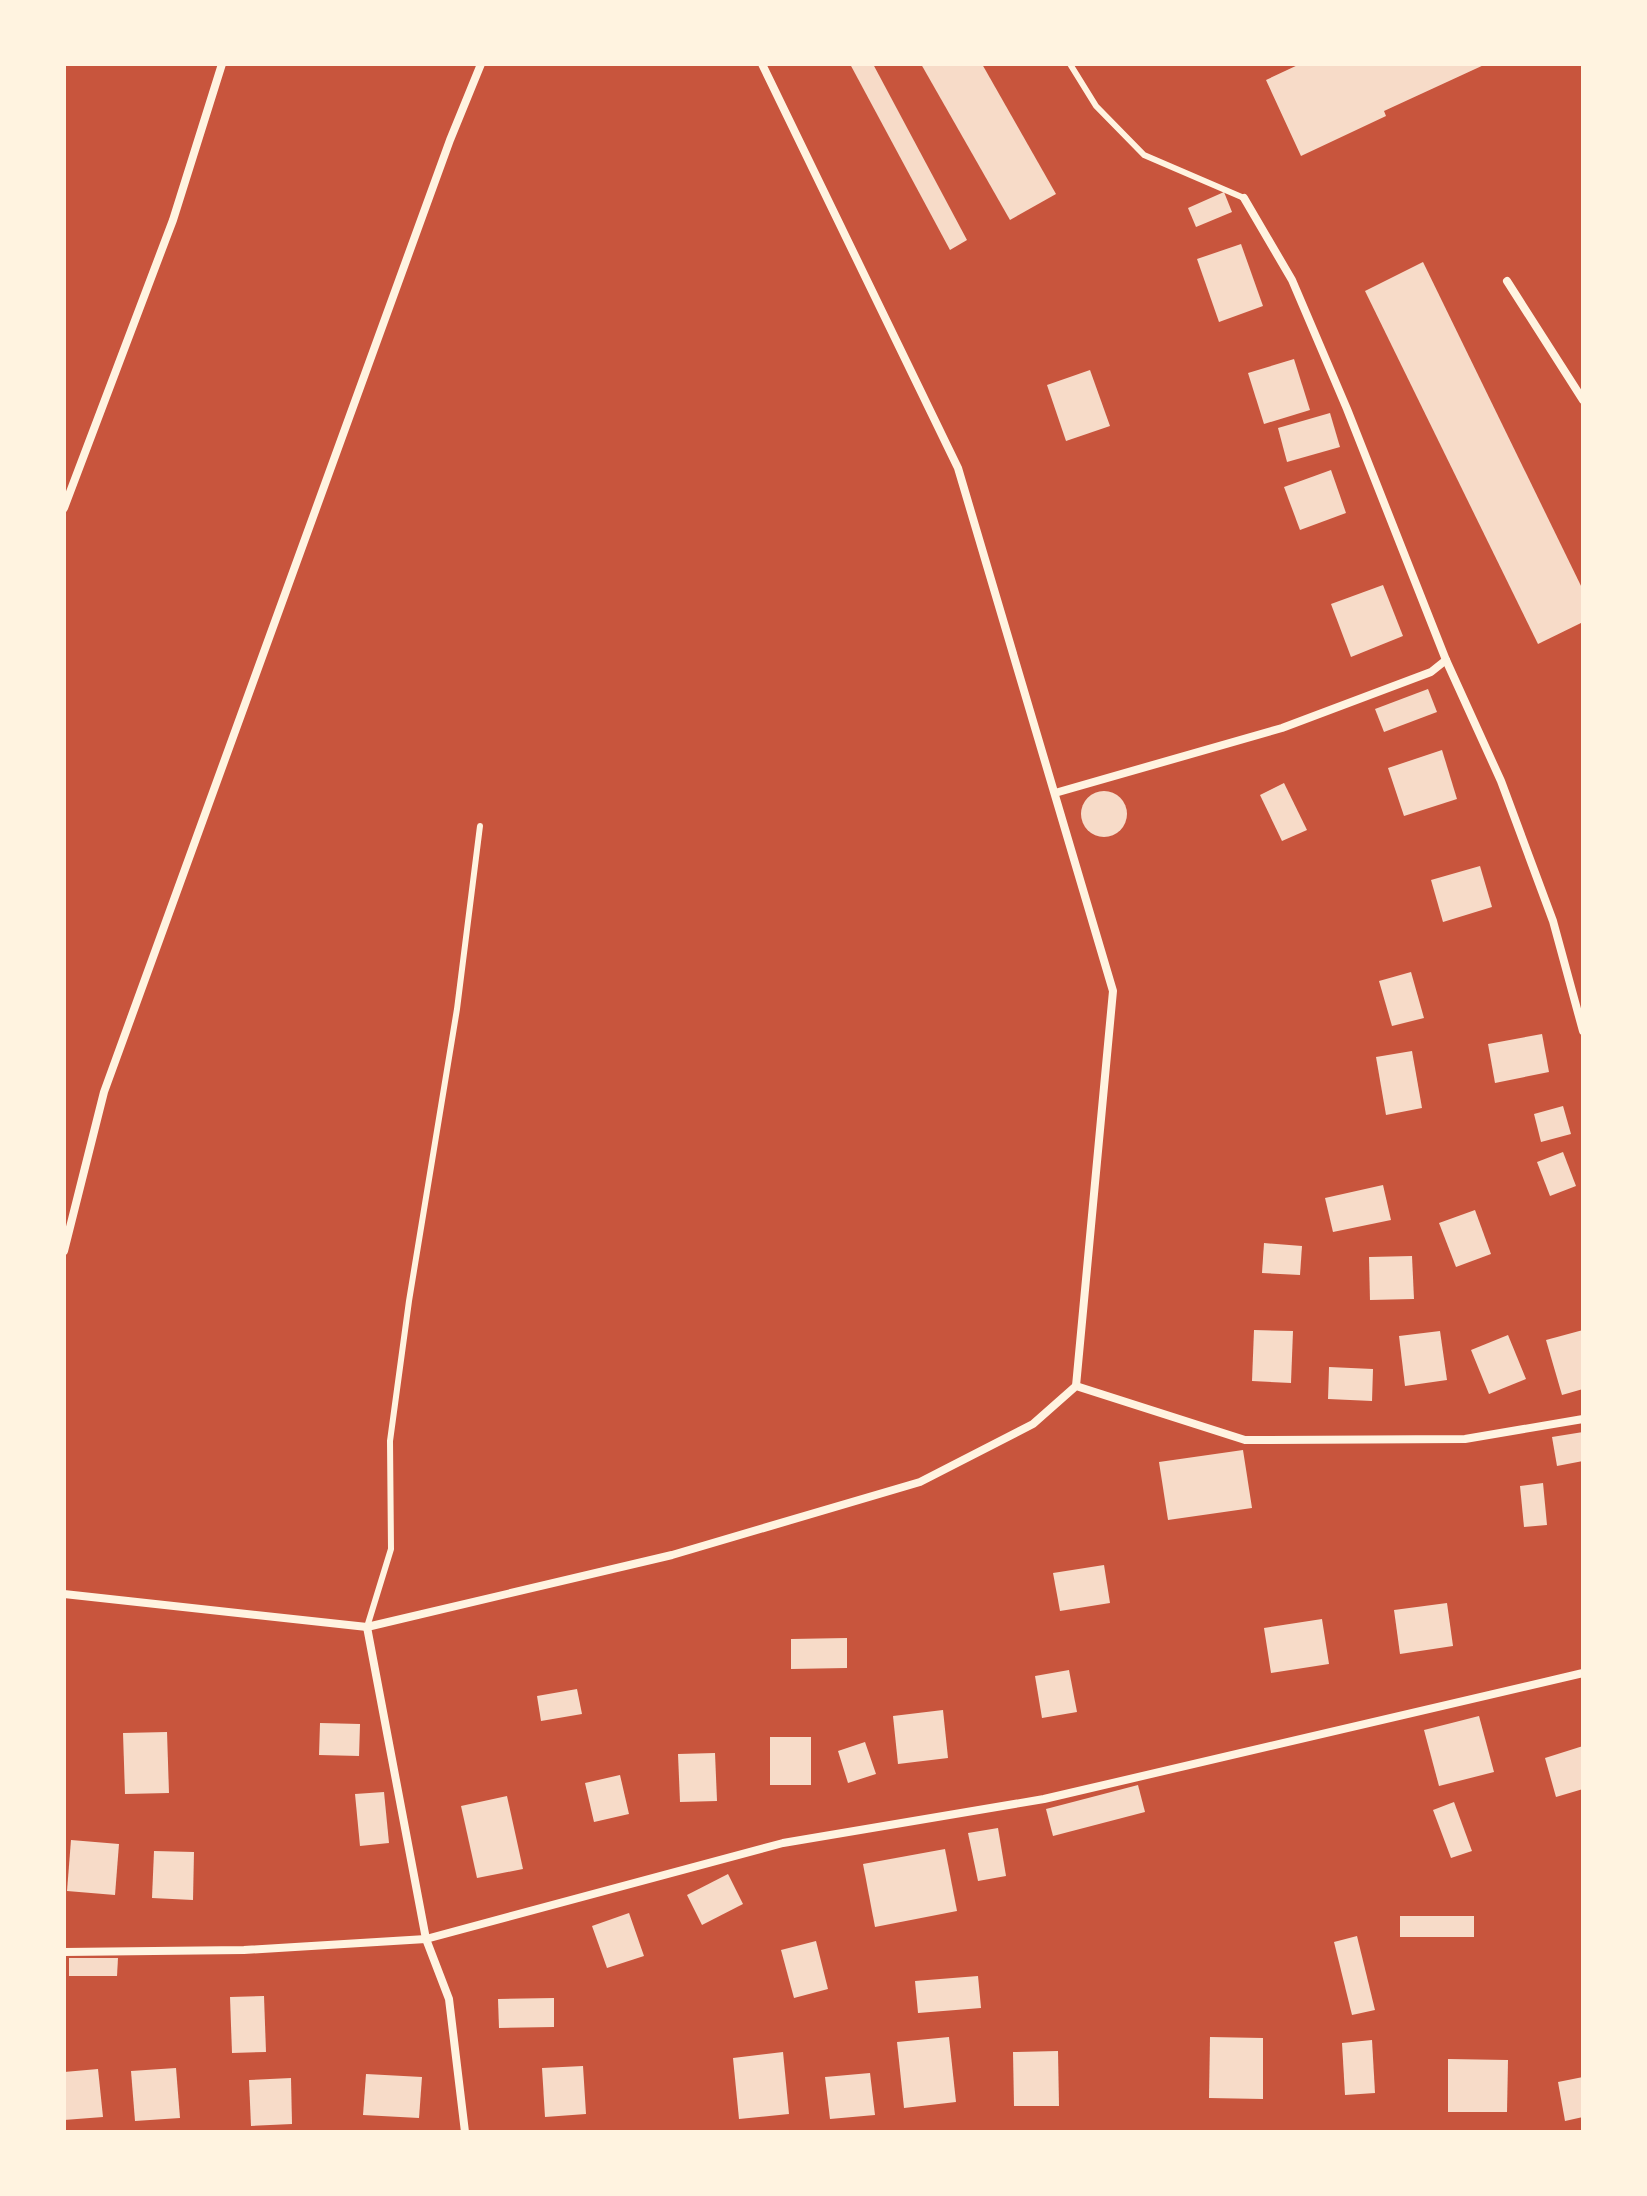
<svg xmlns="http://www.w3.org/2000/svg" width="1647" height="2196" font-family="'DM Sans',sans-serif">
	<style>
		.building { fill: #f7dbc8 }
		.lines { fill: none; stroke-linecap: round; stroke-linejoin: round }
		.service { stroke: #fff3e0; stroke-width: 6 }
		.minor { stroke: #fff3e0; stroke-width: 8 }
	</style>
	<rect width="100%" height="100%" fill="#c8553d"/>
	<!-- building -->
	<g class="building">
		<path d="M850,64H873L967,240L950,250Z"/>
		<path d="M921,64H982L1056,194L1010,220Z"/>
		<path d="M1300,64H1486L1384,111L1386,116L1301,156L1266,80Z"/>
		<path d="M1224,192L1232,212L1196,227L1188,208Z"/>
		<path d="M1241,244L1263,306L1219,322L1197,259Z"/>
		<path d="M1423,262L1583,590V622L1538,644L1365,291Z"/>
		<path d="M1294,359L1310,410L1264,424L1248,373Z"/>
		<path d="M1090,370L1110,426L1066,441L1047,385Z"/>
		<path d="M1330,413L1340,447L1287,462L1278,428Z"/>
		<path d="M1331,470L1346,513L1300,530L1284,487Z"/>
		<path d="M1383,585L1403,636L1351,657L1331,604Z"/>
		<path d="M1428,689L1437,712L1384,732L1375,709Z"/>
		<path d="M1442,750L1457,799L1404,816L1388,768Z"/>
		<path d="M1284,783L1307,830L1282,841L1260,795Z"/>
		<circle cx="1104" cy="814" r="23"/>
		<path d="M1480,866L1492,907L1443,922L1431,880Z"/>
		<path d="M1411,972L1424,1018L1392,1026L1379,981Z"/>
		<path d="M1542,1034L1549,1072L1495,1083L1488,1044Z"/>
		<path d="M1412,1051L1422,1108L1386,1115L1376,1057Z"/>
		<path d="M1563,1106L1571,1134L1541,1142L1534,1114Z"/>
		<path d="M1563,1152L1576,1186L1550,1196L1537,1162Z"/>
		<path d="M1383,1185L1391,1220L1333,1232L1325,1198Z"/>
		<path d="M1475,1210L1491,1254L1456,1267L1439,1223Z"/>
		<path d="M1264,1243L1302,1246L1300,1275L1262,1273Z"/>
		<path d="M1412,1256L1414,1299L1370,1300L1369,1257Z"/>
		<path d="M1254,1330L1293,1331L1291,1383L1252,1381Z"/>
		<path d="M1583,1330V1389L1562,1395L1546,1340Z"/>
		<path d="M1440,1331L1447,1380L1405,1386L1399,1336Z"/>
		<path d="M1508,1335L1526,1379L1489,1394L1471,1350Z"/>
		<path d="M1329,1367L1373,1369L1372,1401L1328,1399Z"/>
		<path d="M1583,1432V1461L1557,1466L1552,1437Z"/>
		<path d="M1243,1450L1252,1508L1168,1520L1159,1462Z"/>
		<path d="M1543,1483L1547,1525L1524,1527L1520,1486Z"/>
		<path d="M1104,1565L1110,1603L1060,1611L1053,1573Z"/>
		<path d="M1447,1603L1453,1646L1400,1654L1394,1610Z"/>
		<path d="M1322,1619L1329,1664L1271,1673L1264,1628Z"/>
		<path d="M847,1638V1668L791,1669V1639Z"/>
		<path d="M1069,1670L1077,1712L1042,1718L1035,1676Z"/>
		<path d="M577,1689L582,1714L541,1721L537,1696Z"/>
		<path d="M943,1710L948,1758L898,1764L893,1716Z"/>
		<path d="M1479,1716L1494,1772L1439,1786L1424,1730Z"/>
		<path d="M320,1723L360,1724L359,1756L319,1755Z"/>
		<path d="M167,1732L169,1793L125,1794L123,1733Z"/>
		<rect x="770" y="1737" width="41" height="48"/>
		<path d="M865,1742L876,1774L848,1783L838,1751Z"/>
		<path d="M1583,1746V1789L1556,1797L1545,1758Z"/>
		<path d="M715,1753L717,1801L680,1802L678,1754Z"/>
		<path d="M620,1775L629,1814L594,1822L585,1783Z"/>
		<path d="M1138,1785L1145,1812L1053,1836L1046,1809Z"/>
		<path d="M384,1792L389,1843L360,1846L355,1794Z"/>
		<path d="M507,1796L523,1869L477,1878L461,1806Z"/>
		<path d="M1454,1802L1472,1851L1451,1858L1433,1810Z"/>
		<path d="M998,1828L1006,1876L978,1881L968,1833Z"/>
		<path d="M71,1840L119,1844L115,1895L67,1891Z"/>
		<path d="M945,1849L957,1911L875,1927L863,1864Z"/>
		<path d="M154,1851L194,1852L193,1900L152,1898Z"/>
		<path d="M728,1874L743,1904L702,1925L687,1895Z"/>
		<path d="M629,1913L644,1956L607,1968L592,1926Z"/>
		<rect x="1400" y="1916" width="74" height="21"/>
		<path d="M1357,1936L1375,2010L1352,2015L1334,1942Z"/>
		<path d="M816,1941L828,1989L794,1998L781,1950Z"/>
		<path d="M69,1958H118L117,1976H69Z"/>
		<path d="M978,1976L981,2008L918,2013L915,1981Z"/>
		<path d="M264,1996L266,2052L232,2053L230,1997Z"/>
		<path d="M554,1998V2027L499,2028L498,1999Z"/>
		<path d="M949,2037L956,2102L904,2108L897,2042Z"/>
		<path d="M1210,2037L1263,2038V2099L1209,2098Z"/>
		<path d="M1372,2040L1375,2093L1345,2095L1342,2043Z"/>
		<path d="M1058,2051L1059,2106H1014L1013,2052Z"/>
		<path d="M783,2052L789,2114L739,2119L733,2058Z"/>
		<path d="M1448,2059L1508,2060L1507,2112H1448Z"/>
		<path d="M583,2066L586,2114L545,2117L542,2068Z"/>
		<path d="M176,2068L180,2118L135,2121L131,2071Z"/>
		<path d="M98,2069L103,2117L64,2120V2072Z"/>
		<path d="M870,2073L875,2115L830,2119L825,2077Z"/>
		<path d="M366,2074L422,2077L419,2118L363,2115Z"/>
		<path d="M1583,2077V2117L1565,2121L1558,2082Z"/>
		<path d="M291,2078L292,2124L251,2126L249,2080Z"/>
	</g>
	<g class="lines">
		<!-- service -->
		<g class="service">
			<path d="M1070,64L1096,106L1144,155L1244,198"/>
			<path d="M367,1627L391,1549L390,1441L409,1301L457,1009L480,826"/>
		</g>
		<!-- minor -->
		<g class="minor">
			<path d="M762,64L958,468L1113,991L1076,1386"/>
			<path d="M1244,198L1292,280L1347,409L1446,660L1501,781L1553,921L1583,1031"/>
			<path d="M1507,281L1583,400"/>
			<path d="M64,508L173,220L222,64"/>
			<path d="M1055,793L1282,728L1431,672L1446,660"/>
			<path d="M64,1251L104,1092L450,140L481,64"/>
			<path d="M64,1594L367,1627L672,1555L920,1482L1033,1424L1076,1386L1245,1440L1465,1439L1583,1419"/>
			<path d="M367,1627L426,1939L449,1999L465,2132"/>
			<path d="M64,1952L244,1950L426,1939L783,1843L1044,1799L1583,1673"/>
		</g>
	</g>
	<!-- border -->
	<rect width="1647" height="2196" fill="none" stroke="#fff3e0" stroke-width="132"/>
</svg>
